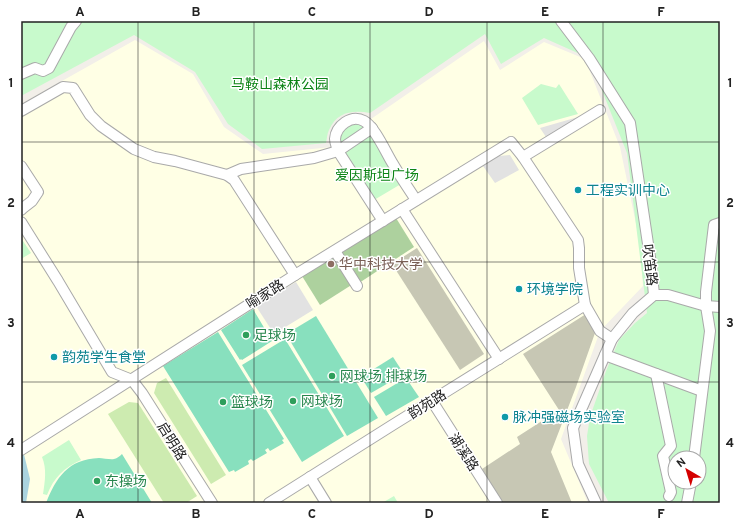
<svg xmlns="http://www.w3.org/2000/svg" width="741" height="524" font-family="Overpass,'Noto Sans SC',sans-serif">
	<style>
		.education { fill: #ffffe5 }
		.construction { fill: #c7c7b4 }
		.grass { fill: #cdebb0 }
		.forest { fill: #add19e }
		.park { fill: #c8facc; fill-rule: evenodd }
		.pitch { fill: #88e0be }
		.parking { fill: #e2e2e2 }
		.water { fill: #aad3df }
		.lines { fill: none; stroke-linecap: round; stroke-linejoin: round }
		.minor-casing { stroke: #a9a9a9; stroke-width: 12 }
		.minor { stroke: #fff; stroke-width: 10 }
		.grid { fill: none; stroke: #222; stroke-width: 1; stroke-opacity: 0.55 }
		.culture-dot { fill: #0f9aa8; stroke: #fff; stroke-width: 1.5 }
		.education-dot { fill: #8d6e63; stroke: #fff; stroke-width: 1.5 }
		.leisure-dot { fill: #2e9e5b; stroke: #fff; stroke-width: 1.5 }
		.labels { text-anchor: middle; stroke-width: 3; stroke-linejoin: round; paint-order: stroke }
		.park-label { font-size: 14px; fill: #0c8416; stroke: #fff }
		.culture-label { font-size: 14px; fill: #0d838f; stroke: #fff; text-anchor: start }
		.education-label { font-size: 14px; fill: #785e54; stroke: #fff; text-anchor: start }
		.street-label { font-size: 14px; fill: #222; stroke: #fff }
		.leisure-label { font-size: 14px; fill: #27864d; stroke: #fff; text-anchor: start }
		.neatline { fill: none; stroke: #222; stroke-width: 1.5 }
		.grid-label { font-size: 13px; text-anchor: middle; font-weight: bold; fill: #222 }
	</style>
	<rect width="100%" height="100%" fill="#f2efe9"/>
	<!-- education -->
	<path class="education" d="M135,40L193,74L224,127L263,154L332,147L359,115L371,119L484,41L500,70L544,42L585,59L620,147L640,243L643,286L600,331L561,439L588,503H21V104Z"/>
	<!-- construction -->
	<g class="construction">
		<path d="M417,248L484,354L460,370L392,264Z"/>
		<path d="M586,314L595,333L576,387L551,452L572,503H503L482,469L520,444L517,437L559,410L523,354Z"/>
	</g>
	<!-- grass -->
	<g class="grass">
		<path d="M166,378L226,475L211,484L154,393L157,383Z"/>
		<path d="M129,402L138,403L197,496L186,503H164L108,414Z"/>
	</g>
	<!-- forest -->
	<g class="forest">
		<path d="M396,218L414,247L359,283L341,253Z"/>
		<path d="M335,255L353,284L320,305L302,276Z"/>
	</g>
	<!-- park -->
	<g class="park">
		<path d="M21,21H720V503H609L589,464L587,436L590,417L606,371L619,340L635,323L647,313L627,153L589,58L544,38L501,64L485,34L370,113C352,110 337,112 329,130C327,134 327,138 326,143L262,149L228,124L195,72L134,35L21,96ZM675,458H699V482H675Z"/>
		<path d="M541,84L556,88L559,84L578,114L538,125L522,98Z"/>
		<path d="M350,122L360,123L366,128L401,184L374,200L340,147V135Z"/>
		<path d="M21,238L31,253L21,259Z"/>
		<path d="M69,440L81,460C64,468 54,477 47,495L43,494C45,481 47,469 42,457Z"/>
		<path d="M394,496L398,503H382Z"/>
	</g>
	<!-- pitch -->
	<g class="pitch">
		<path d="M253,309L272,341L242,360L241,359L240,360L221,330Z"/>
		<path d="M316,316L378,418L347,436L286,334Z"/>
		<path d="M218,332L284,439L282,440L284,443L270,451L268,448L265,450L267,453L253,461L251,459L248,461L249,464L235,472L234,470L229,472L163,366Z"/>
		<path d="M285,339L344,436L302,462L242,365Z"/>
		<path d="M393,357L404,374L371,393L361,377Z"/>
		<path d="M406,378L419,397L386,416L374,397Z"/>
		<path d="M122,454L152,503H46C56,478 68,459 99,458C103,458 111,460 114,459C116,459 120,456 122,454Z"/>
	</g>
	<!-- parking -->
	<g class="parking">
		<path d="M585,115L546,137L540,128Z"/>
		<path d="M510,155L519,170L495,183L483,166L499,156Z"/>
		<path d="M296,282L313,310L274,334L256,306Z"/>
	</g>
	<!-- water -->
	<path class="water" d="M21,442L30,479L26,503H21Z"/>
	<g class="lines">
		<defs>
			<g id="minor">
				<path d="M561,21L589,58L630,123L651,264L654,295L633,313L612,339L573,428L578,464L596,503"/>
				<path d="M21,74L35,68L43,71L49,68L71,27L76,21"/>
				<path d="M21,111L63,87L73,88L90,115L101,126L134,149L154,157L175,161L227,175L234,180L295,275"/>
				<path d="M523,157L600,110"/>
				<path d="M21,166L38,192L32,201L23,208L21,210"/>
				<path d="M227,175L241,169L314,158L338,151L372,128"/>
				<path d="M402,209L499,359"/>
				<path d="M383,221L338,151C337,147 335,143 335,139C336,126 351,114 364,121C375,127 386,153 393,164C400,176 408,188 416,200"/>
				<path d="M21,222L58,281L112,372L132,380L142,393L212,503"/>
				<path d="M335,251L357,286"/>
				<path d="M654,295H668L706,306L720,307"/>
				<path d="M605,355L702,391"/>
				<path d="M656,374L671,446L663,456L671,492L669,496"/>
				<path d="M432,401L497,503"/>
				<path d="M21,450L295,275L511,142L523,157L578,240L579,248V268L585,305L600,331L612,339"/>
				<path d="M694,458L710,331L706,306V292L714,225L720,223"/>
				<path d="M310,477L326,503"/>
				<path d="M269,503L391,426L585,305"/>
				<path d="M687,503L691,482"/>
			</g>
		</defs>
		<!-- minor casing -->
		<use href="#minor" class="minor-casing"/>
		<!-- minor -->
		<use href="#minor" class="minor"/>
	</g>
	<!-- grid -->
	<path class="grid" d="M138,21V503M254,21V503M370,21V503M487,21V503M603,21V503M21,142H720M21,262H720M21,382H720"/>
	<!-- markers -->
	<g class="culture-dot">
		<circle cx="578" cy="190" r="4"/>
		<circle cx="519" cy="289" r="4"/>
		<circle cx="54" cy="357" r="4"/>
		<circle cx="505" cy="417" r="4"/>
	</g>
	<circle class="education-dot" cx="331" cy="264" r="4"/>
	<g class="leisure-dot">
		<circle cx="246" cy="335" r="4"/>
		<circle cx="332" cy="376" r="4"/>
		<circle cx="293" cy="401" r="4"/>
		<circle cx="223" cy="402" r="4"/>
		<circle cx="97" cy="481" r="4"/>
	</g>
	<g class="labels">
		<!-- park labels -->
		<g class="park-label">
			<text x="280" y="89">马鞍山森林公园</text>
			<text x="377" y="180">爱因斯坦广场</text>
		</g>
		<!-- culture labels -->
		<g class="culture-label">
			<text x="586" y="195">工程实训中心</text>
			<text x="527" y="294">环境学院</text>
			<text x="62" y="362">韵苑学生食堂</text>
			<text x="513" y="422">脉冲强磁场实验室</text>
		</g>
		<!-- education labels -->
		<g class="education-label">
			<text x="339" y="269">华中科技大学</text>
		</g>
		<!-- street labels -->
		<g class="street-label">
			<text transform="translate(650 265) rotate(83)" y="5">吹笛路</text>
			<text transform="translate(265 294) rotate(-32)" y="5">喻家路</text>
			<text transform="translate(427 404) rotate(-32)" y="5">韵苑路</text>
			<text transform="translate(172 441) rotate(58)" y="5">启明路</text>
			<text transform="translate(464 452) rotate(57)" y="5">湖溪路</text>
		</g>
		<!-- leisure labels -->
		<g class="leisure-label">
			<text x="254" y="340">足球场</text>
			<text x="340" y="381">网球场 排球场</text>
			<text x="301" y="406">网球场</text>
			<text x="231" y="407">篮球场</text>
			<text x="105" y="486">东操场</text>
		</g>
	</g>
	<!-- border -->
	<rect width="741" height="524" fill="none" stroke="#ffffff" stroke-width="44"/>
	<!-- north arrow -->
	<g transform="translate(687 470) rotate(322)"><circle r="19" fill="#ffffff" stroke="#a7a7a7"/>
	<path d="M0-3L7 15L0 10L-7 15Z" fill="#d40000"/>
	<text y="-6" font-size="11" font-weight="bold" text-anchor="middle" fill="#222222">N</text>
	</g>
	<rect x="22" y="22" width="697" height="480" class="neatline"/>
	<g class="grid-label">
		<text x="80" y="16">A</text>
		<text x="196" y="16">B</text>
		<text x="312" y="16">C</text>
		<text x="429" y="16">D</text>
		<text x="545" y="16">E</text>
		<text x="661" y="16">F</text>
		<text x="11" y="87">1</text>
		<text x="730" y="87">1</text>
		<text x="11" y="207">2</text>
		<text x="730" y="207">2</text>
		<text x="11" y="327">3</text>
		<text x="730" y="327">3</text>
		<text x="11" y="447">4</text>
		<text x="730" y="447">4</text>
		<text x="80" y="518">A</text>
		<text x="196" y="518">B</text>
		<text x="312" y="518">C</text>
		<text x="429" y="518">D</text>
		<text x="545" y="518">E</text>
		<text x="661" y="518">F</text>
	</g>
</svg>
